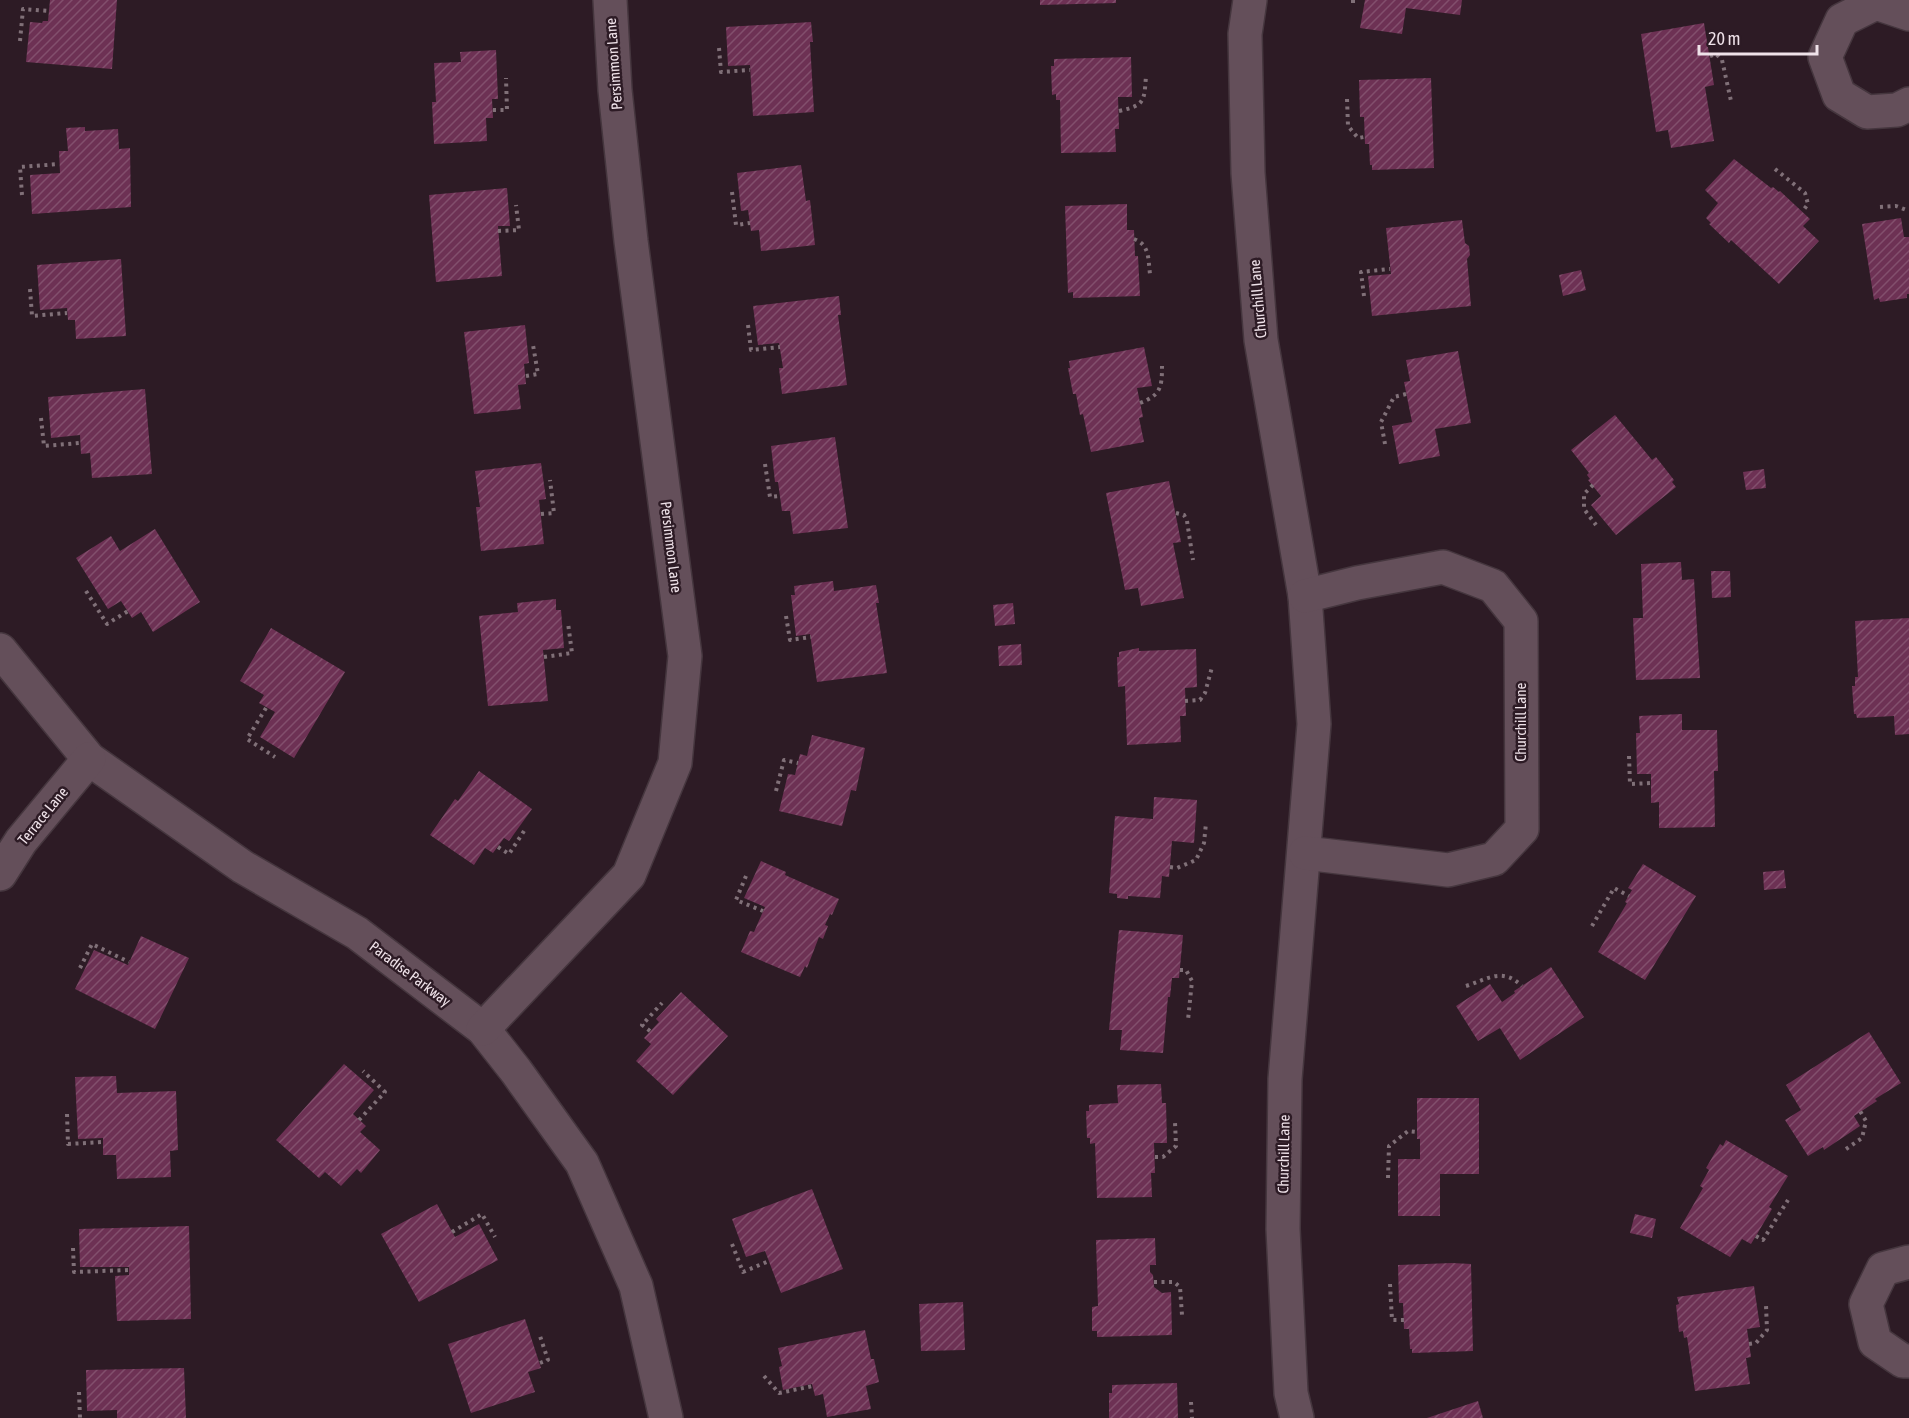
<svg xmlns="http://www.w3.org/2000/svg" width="1909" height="1418" font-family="'Asap Condensed',sans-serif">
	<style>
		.building { fill: url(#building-hatch) }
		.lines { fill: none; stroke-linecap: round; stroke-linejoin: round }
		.street-casing { stroke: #45363e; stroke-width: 36 }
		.path { stroke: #807078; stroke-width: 4; stroke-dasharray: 3 4.5; stroke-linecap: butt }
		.street { stroke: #644f5a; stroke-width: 33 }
		.labels { text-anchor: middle; stroke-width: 5; stroke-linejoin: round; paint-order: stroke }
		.street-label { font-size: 15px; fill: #efe2e9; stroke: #2d1b25 }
	</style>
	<defs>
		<pattern id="building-hatch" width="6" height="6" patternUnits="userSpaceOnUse" patternTransform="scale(1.5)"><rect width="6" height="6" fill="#6d3154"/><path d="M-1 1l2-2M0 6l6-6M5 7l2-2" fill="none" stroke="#824f6d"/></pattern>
	</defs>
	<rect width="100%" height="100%" fill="#2d1b25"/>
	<!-- building -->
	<g class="building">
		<path d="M50,0H117L112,69L26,62L30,22L42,23L43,21H48Z"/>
		<path d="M1040,0H1116V3L1040,5Z"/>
		<path d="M1365,0H1462L1460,15L1406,8L1402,34L1360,28Z"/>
		<path d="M811,22L813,42H810L814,112L753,116L750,65L728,66L726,27Z"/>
		<path d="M1704,23L1714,85L1705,87L1714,141L1671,148L1668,130L1656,132L1641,34Z"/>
		<path d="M496,50L498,99H492L493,118H486L487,141L434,144L432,102H436L434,63L461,62L460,52Z"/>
		<path d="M1131,57L1132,97H1118L1119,129H1115L1116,152L1061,153L1060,100H1056V94L1052,95L1051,66H1054V59Z"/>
		<path d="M1431,78L1434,168L1372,170V165H1370L1369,144H1365L1364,117H1360L1359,80Z"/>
		<path d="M85,127V131L118,129L119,149L130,148L131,207L32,214L30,175L60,173L59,151H68L66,128Z"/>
		<path d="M1734,159L1771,188L1773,187L1779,192L1780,191L1810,219L1803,226L1819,241L1779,284L1731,240L1729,243L1709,224L1711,223L1706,218L1718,203L1705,190Z"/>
		<path d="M801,165L806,201L810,200L815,245L761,251L759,230L751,231L748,210L741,211L737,173Z"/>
		<path d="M507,188L510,226H498L502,276L436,282L429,195Z"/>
		<path d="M1127,204V230H1134L1135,256H1138L1140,296L1073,298V292L1068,293L1065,206Z"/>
		<path d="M1901,218L1904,237H1909V294H1907V298L1880,302L1879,298L1874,300L1862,224Z"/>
		<path d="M1462,220L1465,243L1469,246L1470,255L1467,259L1471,306L1372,316L1368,276L1391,274L1386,228Z"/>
		<path d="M121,259L126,336L76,339L75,320H68L67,308L40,310L37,265Z"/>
		<path d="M1581,270L1586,290L1563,296L1559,275Z"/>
		<path d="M839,296L841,315H838L847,385L782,394L779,368H783L779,343L758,345L753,306Z"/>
		<path d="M525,325L529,363L524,364L526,384L518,385L521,409L474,414L464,332Z"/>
		<path d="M1144,347L1152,386L1137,388L1143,417L1139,418L1144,442L1091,452L1083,414L1080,415L1076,394H1073L1068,368H1070L1069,361Z"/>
		<path d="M1458,351L1471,423L1435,429L1440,456L1399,464L1392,426L1412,422L1404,382L1410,381L1406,360Z"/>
		<path d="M145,389L152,474L92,478L90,453L81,454L80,435L51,438L48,397Z"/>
		<path d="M1615,415L1652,460L1656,457L1674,480L1672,482L1676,487L1616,535L1591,505L1601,496L1588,480L1590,479L1587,475L1589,473L1571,450Z"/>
		<path d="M835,437L848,528L793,534L790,511H782L778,482H775L771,446Z"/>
		<path d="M541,463L546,499L539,500L544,544L481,551L476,507H480L475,471Z"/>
		<path d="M1764,469L1766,488L1746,490L1743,472Z"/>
		<path d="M1169,481L1181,542L1173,543L1184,598L1141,606L1138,588L1125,590L1106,493Z"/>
		<path d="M155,529L200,602L153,632L141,612L132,618L121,601L108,609L76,558L111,536L120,551Z"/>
		<path d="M1681,562L1682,580L1694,579L1700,678L1636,680L1633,618H1643L1641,564Z"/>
		<path d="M1711,571H1730L1731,597L1712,598Z"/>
		<path d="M833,581L834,591L876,585L879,603H876L887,673L817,682L810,634L796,636L791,595H795L794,586Z"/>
		<path d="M556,599V610H561L564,648L543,650L548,701L488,706L479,616L518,612L517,603Z"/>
		<path d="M1013,603L1015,624L995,626L993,605Z"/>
		<path d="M1909,618V734L1895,735L1894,716L1857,718L1856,714H1854L1852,686H1855V677H1858L1855,621Z"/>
		<path d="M271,628L345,672L294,758L260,737L275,712L259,703L264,695L240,681Z"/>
		<path d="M1021,644L1022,665L999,666L998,646Z"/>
		<path d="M1139,648V651L1196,649L1197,687L1185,688L1186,716H1180L1181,742L1127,745L1125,686L1118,687L1117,657H1119V652Z"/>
		<path d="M1682,714V730H1717L1718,771H1714L1715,827L1659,828V802L1651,803V774H1637L1636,733H1640L1639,716Z"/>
		<path d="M812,735L865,748L856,791L851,790L842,826L779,811L788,774L795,775L800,754L807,756Z"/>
		<path d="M479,771L532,809L509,841L504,838L493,853L485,848L474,865L430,835L455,799L458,801Z"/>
		<path d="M1154,797L1197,800L1194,843L1172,841L1169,877L1162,876L1160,898L1128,896V899L1117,898V894L1109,893L1115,816L1153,819Z"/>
		<path d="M761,861L786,872L785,875L839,899L832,915L830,914L825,925L828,926L823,939L819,937L807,968L805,966L800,977L741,952L750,931L754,932L765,907L744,898Z"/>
		<path d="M1643,864L1696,896L1645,980L1598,952L1627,903L1625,902L1632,890L1628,888Z"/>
		<path d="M1784,870L1786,888L1764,890L1763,872Z"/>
		<path d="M1119,930L1183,935L1179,978H1172L1170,997H1168L1163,1053L1120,1050L1122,1030H1109Z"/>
		<path d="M141,936L189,958L155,1029L75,989L94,950L128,965Z"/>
		<path d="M1551,967L1584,1017L1520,1060L1500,1028L1478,1041L1456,1006L1490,984L1502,1002L1515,993L1514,991Z"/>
		<path d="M681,992L728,1036L673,1095L636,1061L651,1044L644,1038L659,1022L656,1019Z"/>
		<path d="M1869,1032L1901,1083L1875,1099L1877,1101L1854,1116L1860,1126L1824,1150L1823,1147L1808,1156L1785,1120L1801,1110L1786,1085Z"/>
		<path d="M344,1064L374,1090L353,1114L366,1126L360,1132L380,1150L361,1173L357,1169L341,1186L325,1172L319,1178L276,1140Z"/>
		<path d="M116,1076L117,1093L176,1091L178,1150L170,1151L171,1177L117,1179L116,1155H103V1138L78,1139L75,1077Z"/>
		<path d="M1161,1084L1162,1103H1166L1167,1143H1154L1155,1173H1151L1152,1197L1097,1198L1095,1143L1090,1144V1138H1087L1086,1111H1089V1105L1118,1103L1117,1085Z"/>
		<path d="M1417,1098H1479V1174H1440V1216H1398V1159H1420V1139H1417Z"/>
		<path d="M1726,1140L1788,1176L1769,1207L1772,1209L1751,1244L1742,1239L1730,1257L1680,1228L1703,1188L1700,1186L1709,1170L1706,1168L1720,1144L1723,1146Z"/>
		<path d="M812,1189L843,1269L781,1293L765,1251L746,1257L732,1219Z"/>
		<path d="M437,1204L455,1237L479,1224L498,1260L419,1302L381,1234Z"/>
		<path d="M1635,1214L1656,1219L1652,1238L1630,1233Z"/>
		<path d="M189,1226L191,1319L117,1321L115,1276L129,1275V1267H80L79,1229Z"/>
		<path d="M1155,1238L1156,1265H1150V1272L1153,1275L1154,1287L1162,1293L1171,1292L1172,1335L1097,1337V1331H1092V1307L1098,1306L1096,1240Z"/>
		<path d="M1452,1263L1471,1264L1473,1351L1412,1353V1349H1410L1409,1329H1404L1403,1303H1399L1398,1265Z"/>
		<path d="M1754,1286L1760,1327L1747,1329L1751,1357L1746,1358L1750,1384L1695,1391L1687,1337L1684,1338L1683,1331L1679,1332L1676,1305L1679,1304L1677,1297Z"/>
		<path d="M963,1302L965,1350L921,1351L919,1304Z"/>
		<path d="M525,1319L541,1368L528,1372L535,1392L471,1413L448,1344Z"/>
		<path d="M865,1330L871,1359H874L879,1382L866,1386L871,1409L827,1417L823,1394L815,1396L812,1384L783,1390L779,1367L782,1366L778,1348Z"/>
		<path d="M184,1368L186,1418H117V1410L87,1411L86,1370Z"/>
		<path d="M1177,1383L1178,1418H1109V1393H1112V1385Z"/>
		<path d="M1478,1401L1483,1418H1427Z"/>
	</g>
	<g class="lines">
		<defs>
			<g id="street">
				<path d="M1250,0L1245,34L1248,173L1261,340L1305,596L1314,724L1285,1079L1283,1229L1291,1393L1297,1418"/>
				<path d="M1909,14L1876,3L1842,20L1825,57L1839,95L1867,112L1897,110L1909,104"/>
				<path d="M0,650L89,759L243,867L357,933L483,1029L516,1071L582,1163L636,1286L666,1418"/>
				<path d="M1305,853L1448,870L1494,859L1522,829L1521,621L1493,586L1443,567L1357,583L1305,596"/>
				<path d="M0,874L21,841L89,759"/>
				<path d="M483,1029L629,875L675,763L685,656L631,241L615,90L610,0"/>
				<path d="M1909,1262L1883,1269L1866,1304L1875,1342L1903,1361H1909"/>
			</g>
		</defs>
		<!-- street casing -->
		<use href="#street" class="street-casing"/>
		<!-- path -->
		<g class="path">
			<path d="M1353,3V0"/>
			<path d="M20,41L23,9L49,11"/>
			<path d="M719,48L721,72L750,70"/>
			<path d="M1710,56L1716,54L1722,60L1731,101"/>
			<path d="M1347,99L1348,126L1358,138L1364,137"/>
			<path d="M493,110H507L506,78"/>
			<path d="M1119,111C1145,105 1144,102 1146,76"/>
			<path d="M1775,169L1805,193L1808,204L1802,212"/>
			<path d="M732,192L736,225L750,223"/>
			<path d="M22,195L20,167L59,164"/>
			<path d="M1880,207L1896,206L1909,211"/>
			<path d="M498,231L519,230L516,205"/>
			<path d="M1134,239C1150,245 1148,259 1150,274"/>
			<path d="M30,289L32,316L67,313"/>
			<path d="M1364,296L1361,272L1390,269"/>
			<path d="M748,325L751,350L780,347"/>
			<path d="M526,376L538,374L533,345"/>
			<path d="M1140,403C1161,395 1162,387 1162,366"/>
			<path d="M41,418L44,446L80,443"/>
			<path d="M1385,444L1381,422L1394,397L1406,394"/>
			<path d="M765,464L770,497L780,496"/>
			<path d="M1593,485L1584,494V509L1596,525"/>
			<path d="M1176,513L1184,515L1187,521L1193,560"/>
			<path d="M541,514L554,513L550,480"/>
			<path d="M86,591L107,624L128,611"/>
			<path d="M786,616L790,640L811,637"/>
			<path d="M544,657L572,653L568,623"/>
			<path d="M1185,701L1200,700L1205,693L1212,667"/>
			<path d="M266,708L247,739L275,757"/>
			<path d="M1629,756L1630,784L1651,783"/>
			<path d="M776,791L784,760L798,763"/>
			<path d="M498,847L509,854L526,828"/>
			<path d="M1170,867L1177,868L1196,860L1204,843L1206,823"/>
			<path d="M746,876L736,900L763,911"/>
			<path d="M1592,926L1614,888L1629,896"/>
			<path d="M80,968L92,944L129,962"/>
			<path d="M1180,970H1186L1192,981L1188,1020"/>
			<path d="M1466,986C1488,979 1502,967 1522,986"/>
			<path d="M650,1031L642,1025L662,1003"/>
			<path d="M67,1114L68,1144L103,1142"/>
			<path d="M359,1120L385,1092L363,1071"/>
			<path d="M1846,1149L1862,1138L1866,1121L1860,1111"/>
			<path d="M1155,1157H1163L1176,1146L1175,1122"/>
			<path d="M1388,1178L1389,1146L1408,1131L1417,1132"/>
			<path d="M452,1232L482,1214L495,1237"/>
			<path d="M1756,1236L1763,1240L1788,1200"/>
			<path d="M732,1244L743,1272L769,1261"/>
			<path d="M73,1248L74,1272L129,1270"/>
			<path d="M1154,1282H1174L1180,1287L1182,1315"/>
			<path d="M1390,1284L1392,1320H1404"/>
			<path d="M1749,1344L1756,1343L1767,1330L1766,1305"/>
			<path d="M540,1363L548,1360L540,1336"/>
			<path d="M764,1376L779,1393L813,1386"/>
			<path d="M79,1392L80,1418"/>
			<path d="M1191,1402L1192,1418"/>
		</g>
		<!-- street -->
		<use href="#street" class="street"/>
	</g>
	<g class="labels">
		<!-- street labels -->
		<g class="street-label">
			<text transform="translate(614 64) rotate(-94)" y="5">Persimmon Lane</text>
			<text transform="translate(1258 299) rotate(-95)" y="5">Churchill Lane</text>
			<text transform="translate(671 547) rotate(83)" y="5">Persimmon Lane</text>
			<text transform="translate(1521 722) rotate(-90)" y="5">Churchill Lane</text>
			<text transform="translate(43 816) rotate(-51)" y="5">Terrace Lane</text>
			<text transform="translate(410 974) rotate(37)" y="5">Paradise Parkway</text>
			<text transform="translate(1284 1154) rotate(-89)" y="5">Churchill Lane</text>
		</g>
	</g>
	<!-- scale -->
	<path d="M1699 45v9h118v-9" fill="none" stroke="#efe2e9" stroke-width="3"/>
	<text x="1708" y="45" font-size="18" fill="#efe2e9" stroke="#2d1b25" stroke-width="4.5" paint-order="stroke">20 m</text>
</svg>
